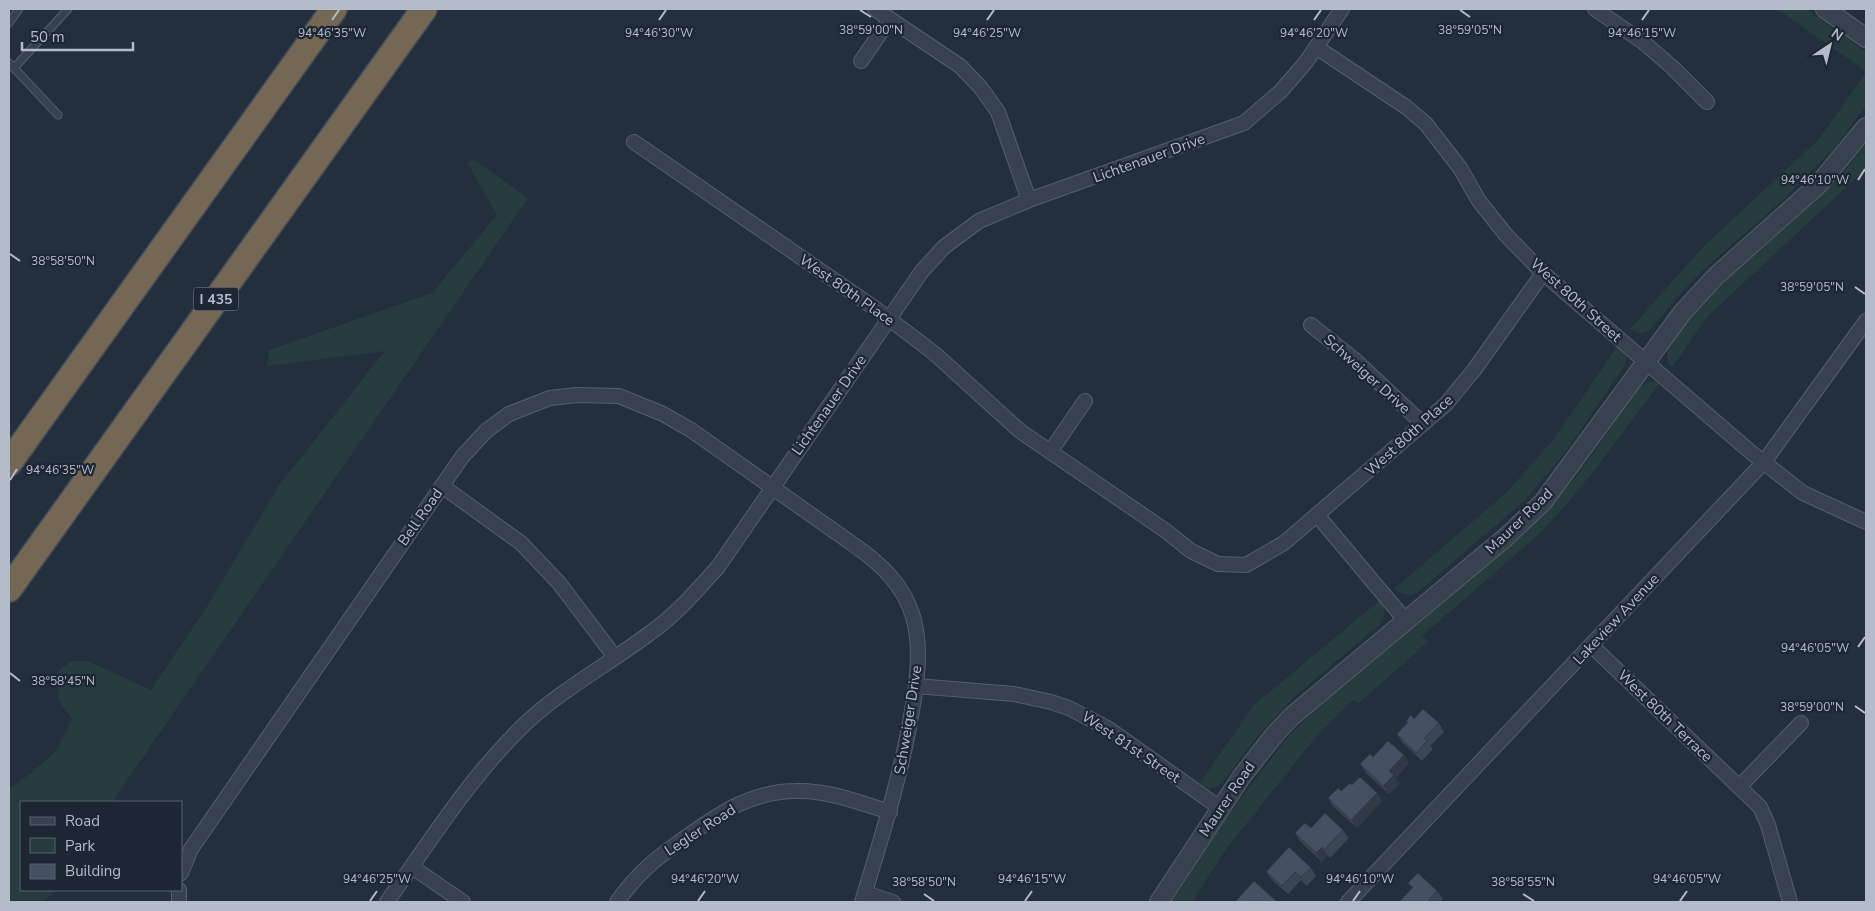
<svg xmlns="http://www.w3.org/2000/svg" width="1875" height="911" font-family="'Nunito Sans',sans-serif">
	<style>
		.green { fill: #263c3f }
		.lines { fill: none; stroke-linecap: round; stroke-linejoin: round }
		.service-casing { stroke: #565f6c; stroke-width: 9 }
		.minor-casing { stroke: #565f6c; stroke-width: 16 }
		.tertiary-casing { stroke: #565f6c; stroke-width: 20 }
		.motorway-casing { stroke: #434c59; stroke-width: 28 }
		.service { stroke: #38414e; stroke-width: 7 }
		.minor { stroke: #38414e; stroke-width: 14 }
		.tertiary { stroke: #38414e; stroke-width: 18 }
		.motorway { stroke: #746855; stroke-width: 25 }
		.wall { fill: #3b4654 }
		.shaded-wall { fill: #303945 }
		.building { fill: #455162; stroke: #303945 }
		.ticks { fill: none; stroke: #b4bcc9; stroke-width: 2 }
		.labels { text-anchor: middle; stroke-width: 4.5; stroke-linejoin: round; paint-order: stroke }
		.shield { fill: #1d2633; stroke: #878f9c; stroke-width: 1 }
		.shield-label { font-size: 14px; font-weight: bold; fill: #b4bcc9 }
		.street-label { font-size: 15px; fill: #b4bcc9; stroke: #1d2633 }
		.ticks-label { font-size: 12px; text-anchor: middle; fill: #b4bcc9; stroke: #1d2633; stroke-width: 4.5; stroke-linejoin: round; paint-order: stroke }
	</style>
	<rect width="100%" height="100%" fill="#242f3e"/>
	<!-- green -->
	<g class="green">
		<path d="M1777,9H1806L1866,52V71Z"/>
		<path d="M1866,73V105L1837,145L1787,196L1702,271L1679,295L1650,330C1643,335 1637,333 1630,329L1703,247L1818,140Z"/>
		<path d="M1866,144V169L1708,316L1672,367L1668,362L1667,348L1683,326L1728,279L1822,195L1839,177Z"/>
		<path d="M473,159L528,198L112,802H21V890H55L43,902H9V789L31,773L56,751L72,719L59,701L57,672L71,661H88L151,690L208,605L280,484L385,351L267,366L269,350L432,293L497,215L468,164Z"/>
		<path d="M1618,345L1627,357L1623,368L1566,451L1526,499L1417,593C1407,596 1402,595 1394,589L1506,493L1554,439Z"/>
		<path d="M1650,381L1660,383L1594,471L1565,506L1538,535L1422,636L1428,642L1359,703L1353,700L1318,734L1226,849L1192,902H1172L1222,824L1286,739L1331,695L1521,537L1570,484L1592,455L1638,388Z"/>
		<path d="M1380,600C1386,609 1386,616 1379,625L1293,698L1256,738L1222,783C1214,789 1208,789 1199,784L1254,705Z"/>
	</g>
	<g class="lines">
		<defs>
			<g id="service">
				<path d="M9,23L19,9"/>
				<path d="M9,63L14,68L68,9"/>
				<path d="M14,68L58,115"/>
			</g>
			<g id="minor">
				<path d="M875,9L960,66L981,88L998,112L1029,200"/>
				<path d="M1595,9L1643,42L1672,67L1707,102"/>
				<path d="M1316,47L1406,107L1426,124L1460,168L1479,201L1506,235L1543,273L1646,362L1753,454L1803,493L1866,522"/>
				<path d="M861,61L890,19"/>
				<path d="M634,142L876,309L934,353L1020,431L1166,531L1191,551L1218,564L1246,565L1284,543L1446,404L1474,370L1543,273"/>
				<path d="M1311,325L1356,361L1423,424"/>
				<path d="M1050,452L1085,401"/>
				<path d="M442,486L521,543L559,583L615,657"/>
				<path d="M1317,515L1406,621"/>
				<path d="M1591,645L1760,807L1768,825L1790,902"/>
				<path d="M916,686L1014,694L1051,702L1069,708L1109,729L1220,808"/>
				<path d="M1739,787L1801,723"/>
				<path d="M412,867L463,902"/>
				<path d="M181,873L191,849L462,457L486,431L509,414L550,398L577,395L619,396L663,414L691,430L854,545C880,563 904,585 913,617C922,647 917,681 912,711C901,776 881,839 862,902"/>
				<path d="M179,890V902"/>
				<path d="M865,893L893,902"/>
				<path d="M387,902C431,840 471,775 527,722C564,688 609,664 650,633C676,615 697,590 718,567L922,271L944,247L979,221L1029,200L1244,123L1281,91L1306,62L1342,9"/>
				<path d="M617,902C639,871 659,856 689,835C723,811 753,791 797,791C828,790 860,803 890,812"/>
				<path d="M1348,902L1764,462L1866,321"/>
			</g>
			<g id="tertiary">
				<path d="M1825,9L1866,38"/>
				<path d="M1159,902L1242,776L1275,734L1291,717L1335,680L1506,537L1543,502L1682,313L1716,276L1818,185L1866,127"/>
			</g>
			<g id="motorway">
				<path d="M9,463L334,9"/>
				<path d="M9,589L424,9"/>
			</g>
		</defs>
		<!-- service casing -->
		<use href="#service" class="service-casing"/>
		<!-- minor casing -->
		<use href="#minor" class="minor-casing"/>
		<!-- tertiary casing -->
		<use href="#tertiary" class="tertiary-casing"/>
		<!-- motorway casing -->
		<use href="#motorway" class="motorway-casing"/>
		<!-- service -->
		<use href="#service" class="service"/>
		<!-- minor -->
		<use href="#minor" class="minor"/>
		<!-- tertiary -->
		<use href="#tertiary" class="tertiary"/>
		<!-- motorway -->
		<use href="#motorway" class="motorway"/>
	</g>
	<!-- wall -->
	<g class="wall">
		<path d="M1414,719L1439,723L1444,732L1430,746L1433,749L1422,761L1402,742L1397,734L1407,723L1406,721Z"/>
		<path d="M1404,755L1409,763L1396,778L1400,783L1389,794L1366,773L1360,764L1373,757Z"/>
		<path d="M1352,785L1377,793L1382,801L1357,828L1333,806L1328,798Z"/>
		<path d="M1311,828L1343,830L1349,838L1330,858L1327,855L1322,862L1300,841L1295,833Z"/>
		<path d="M1311,868L1316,876L1307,886L1301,880L1288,894L1272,880L1266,872Z"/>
		<path d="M1408,883L1437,891L1443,899L1440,902H1399L1412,888Z"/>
	</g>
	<!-- shaded-wall -->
	<g class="shaded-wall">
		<path d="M1404,755L1409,763L1396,778L1400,783L1389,794L1383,786L1389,771Z"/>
		<path d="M1377,793L1382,801L1357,828L1351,820Z"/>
		<path d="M1322,847L1327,855L1322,862L1316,853Z"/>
	</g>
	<!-- building -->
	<g class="building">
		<path d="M1423,709L1439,723L1424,738L1427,741L1416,753L1397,734L1408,722L1406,721L1411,715L1414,719Z"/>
		<path d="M1388,741L1404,755L1389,771L1394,775L1383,786L1360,764L1370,754L1373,757Z"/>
		<path d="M1360,777L1377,793L1351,820L1328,798L1338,788L1341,791L1350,783L1352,785Z"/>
		<path d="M1325,813L1343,830L1324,850L1322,847L1316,853L1295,833L1305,823L1311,828Z"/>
		<path d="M1289,847L1311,868L1301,877L1295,872L1282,886L1266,872Z"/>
		<path d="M1418,873L1437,891L1427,902H1399L1413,887L1408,883Z"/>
		<path d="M1254,881L1276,901L1275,902H1235Z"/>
	</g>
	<!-- ticks -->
	<path class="ticks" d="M860,10L871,17M1460,10L1470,17M332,20L339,10M659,20L666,10M987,20L994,10M1314,20L1321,10M1642,20L1649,10M1858,180L1865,169M10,254L20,261M1855,287L1865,294M10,480L17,469M1858,647L1865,637M10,673L20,681M1855,706L1865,713M924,894L934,901M1523,894L1534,901M370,901L377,891M698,901L705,891M1025,901L1032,891M1353,901L1360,891M1680,901L1687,891"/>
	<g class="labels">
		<!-- shield labels -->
		<rect class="shield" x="193.5" y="287.5" width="45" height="23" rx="4"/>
		<g class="shield-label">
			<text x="216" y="304">I 435</text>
		</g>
		<!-- street labels -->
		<g class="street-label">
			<text transform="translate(1149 158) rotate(-20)" y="5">Lichtenauer Drive</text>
			<text transform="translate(847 290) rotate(35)" y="5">West 80th Place</text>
			<text transform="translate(1576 300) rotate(42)" y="5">West 80th Street</text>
			<text transform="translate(1367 374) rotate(42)" y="5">Schweiger Drive</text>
			<text transform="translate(829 405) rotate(-55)" y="5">Lichtenauer Drive</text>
			<text transform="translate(1409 435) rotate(-42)" y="5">West 80th Place</text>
			<text transform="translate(420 517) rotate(-55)" y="5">Bell Road</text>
			<text transform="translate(1519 521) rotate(-44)" y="5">Maurer Road</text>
			<text transform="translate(1616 619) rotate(-47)" y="5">Lakeview Avenue</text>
			<text transform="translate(1665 716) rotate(44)" y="5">West 80th Terrace</text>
			<text transform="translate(908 720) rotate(-81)" y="5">Schweiger Drive</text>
			<text transform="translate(1131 747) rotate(34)" y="5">West 81st Street</text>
			<text transform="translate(1227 799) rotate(-56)" y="5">Maurer Road</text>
			<text transform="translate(700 830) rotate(-33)" y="5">Legler Road</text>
		</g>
	</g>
	<g class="ticks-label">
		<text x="871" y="34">38°59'00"N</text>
		<text x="1470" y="34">38°59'05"N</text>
		<text x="332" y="37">94°46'35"W</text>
		<text x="659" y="37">94°46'30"W</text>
		<text x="987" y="37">94°46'25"W</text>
		<text x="1314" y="37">94°46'20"W</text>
		<text x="1642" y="37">94°46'15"W</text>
		<text x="1815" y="184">94°46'10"W</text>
		<text x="63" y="265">38°58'50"N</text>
		<text x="1812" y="291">38°59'05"N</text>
		<text x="60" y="474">94°46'35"W</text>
		<text x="1815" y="652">94°46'05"W</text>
		<text x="63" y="685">38°58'45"N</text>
		<text x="1812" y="711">38°59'00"N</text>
		<text x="377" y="883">94°46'25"W</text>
		<text x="705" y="883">94°46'20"W</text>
		<text x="1032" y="883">94°46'15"W</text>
		<text x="1360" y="883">94°46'10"W</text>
		<text x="1687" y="883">94°46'05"W</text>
		<text x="924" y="886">38°58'50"N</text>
		<text x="1523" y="886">38°58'55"N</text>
	</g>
	<!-- border -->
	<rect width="1875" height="911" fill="none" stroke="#b4bcc9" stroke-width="20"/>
	<!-- legend -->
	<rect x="20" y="801" width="162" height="90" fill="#1d2633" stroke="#59626f"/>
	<rect x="30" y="817" width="25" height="8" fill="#38414e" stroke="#59626f"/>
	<text x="65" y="826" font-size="15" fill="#b4bcc9">Road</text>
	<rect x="30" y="838" width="25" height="15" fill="#263c3f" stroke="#59626f"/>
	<text x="65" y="851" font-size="15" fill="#b4bcc9">Park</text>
	<rect x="30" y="864" width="25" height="15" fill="#455162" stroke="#59626f"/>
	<text x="65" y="876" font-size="15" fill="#b4bcc9">Building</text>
	<!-- north arrow -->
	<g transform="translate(1830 45) rotate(35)" stroke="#1d2633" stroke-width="4" paint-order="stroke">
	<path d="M0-4L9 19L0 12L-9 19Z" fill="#b4bcc9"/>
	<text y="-8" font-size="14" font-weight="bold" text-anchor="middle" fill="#b4bcc9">N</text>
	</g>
	<!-- scale -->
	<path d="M22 42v8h111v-8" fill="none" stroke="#b4bcc9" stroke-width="2.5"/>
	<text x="30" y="42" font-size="15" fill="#b4bcc9" stroke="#1d2633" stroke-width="4" paint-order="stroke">50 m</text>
</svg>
